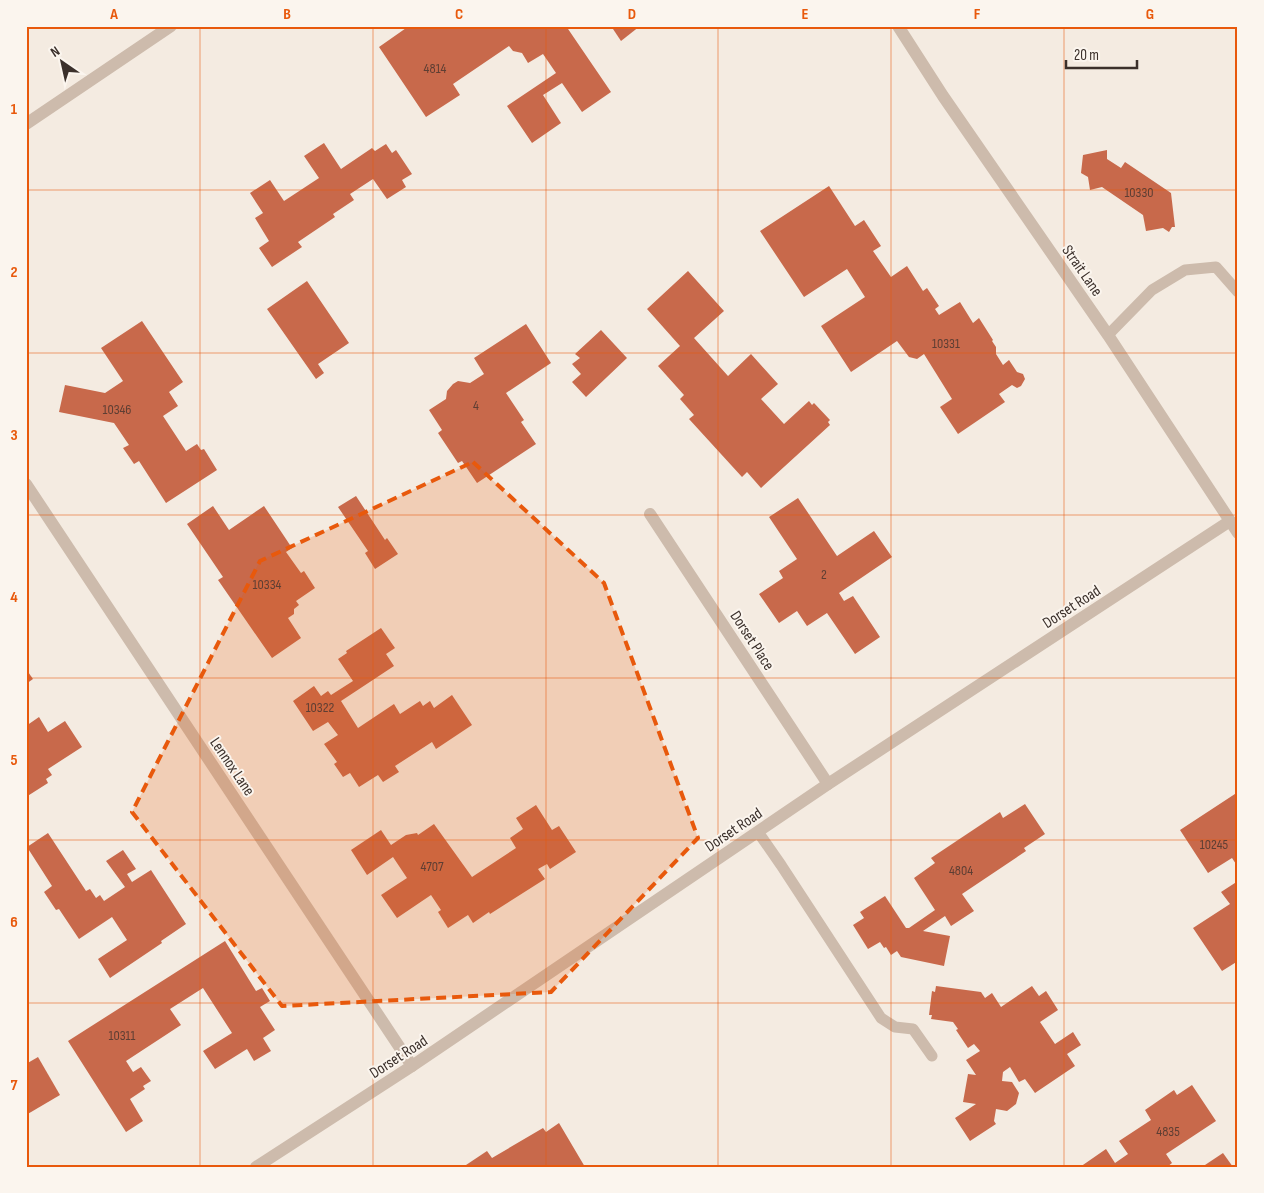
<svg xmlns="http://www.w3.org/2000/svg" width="1264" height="1193" font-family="'Sofia Sans Condensed',sans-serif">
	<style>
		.building { fill: #c8694b }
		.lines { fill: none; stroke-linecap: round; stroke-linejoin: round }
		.lane { stroke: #cdbbac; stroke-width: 11 }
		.street { stroke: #cdbbac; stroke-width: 12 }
		.marked { fill: #e8590c; fill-opacity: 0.2; stroke: #e8590c; stroke-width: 4; stroke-dasharray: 10 6; stroke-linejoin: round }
		.grid { fill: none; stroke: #e8590c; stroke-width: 1; stroke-opacity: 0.55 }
		.labels { text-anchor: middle; stroke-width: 4; stroke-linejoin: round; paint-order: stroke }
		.number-label { font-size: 14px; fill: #5e3e33 }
		.street-label { font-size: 16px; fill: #3b302b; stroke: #fbf5ee }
		.neatline { fill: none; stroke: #e8590c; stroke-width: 2 }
		.grid-label { font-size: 16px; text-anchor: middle; font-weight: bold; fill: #e8590c }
	</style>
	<rect width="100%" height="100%" fill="#f4ebe1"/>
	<!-- building -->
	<g class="building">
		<path d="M409,26H415L416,28L418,26H566L611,92L582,112L562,83L543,95L561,123L532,143L507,106L556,73L543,54L528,63L522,53L513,51L509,46L453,84L460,95L426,117L379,47Z"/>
		<path d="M611,26H640L621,41Z"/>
		<path d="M324,143L341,169L372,148L375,151L386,144L392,153L396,150L412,174L402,180L406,187L387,199L373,179L350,194L354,200L333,214L335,217L298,242L302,247L272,267L259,248L269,241L255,218L263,213L250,193L270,180L284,201L319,178L304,156Z"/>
		<path d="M1107,150V159L1121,168L1125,162L1171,193L1175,227H1172L1169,232L1163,228L1146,231L1143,215L1102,187L1090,190L1088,177L1081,173L1083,155Z"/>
		<path d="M829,186L855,226L864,220L881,246L873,251L891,277L907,266L923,291L927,288L939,306L935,309L939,315L960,302L973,323L979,318L993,340L992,341L996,347V354L1003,365L1009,360L1017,372L1023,374L1025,379L1021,386L1017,388L1012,385L999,394L1005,402L958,434L940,407L952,399L924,354L917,359L909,357L897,341L851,372L821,326L865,297L847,269L804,297L760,231Z"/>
		<path d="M688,271L724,311L694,338L728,376L751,354L778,384L761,399L784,424L809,401L812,405L814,403L830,420L828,422L830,425L761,488L747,472L742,477L689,419L694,415L680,399L684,395L658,366L680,346L647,309Z"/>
		<path d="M307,281L349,343L318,364L324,373L316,379L267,309Z"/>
		<path d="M142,321L183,382L169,392L178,406L163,416L186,451L197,444L201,450L204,449L217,470L166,503L139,461L134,464L123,448L129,445L114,423L59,412L65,385L105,393L123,381L101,348Z"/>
		<path d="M526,324L551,363L506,393L524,420L521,422L536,444L477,483L462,461L458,463L438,433L442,430L429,410L446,399L447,391L453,384L458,381L470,383L484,374L474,358Z"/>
		<path d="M601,330L627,358L586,397L572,382L581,374L572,364L580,358L575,354Z"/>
		<path d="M356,496L385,540L387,538L398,554L375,569L365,553L368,551L338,507Z"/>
		<path d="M798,498L837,556L874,531L892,557L839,593L844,601L853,596L880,637L855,654L827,613L807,626L797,611L779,623L759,594L783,578L779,571L797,559L769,517Z"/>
		<path d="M213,506L229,530L264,506L292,548L286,552L301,573L304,571L315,588L296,601L299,605L294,609V614L288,618L301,638L272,658L218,580L223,577L187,524Z"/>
		<path d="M381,628L395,648L386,654L394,666L341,701L358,728L394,704L400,714L420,701L423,706L430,701L434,708L452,695L472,725L436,749L432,742L395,766L399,772L383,782L378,775L359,787L350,773L343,777L334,764L337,762L324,744L338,735L328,722L313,731L293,701L314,686L321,696L328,691L331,695L353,681L338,659L347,653L346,651Z"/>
		<path d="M26,669L33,679L26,684Z"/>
		<path d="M39,717L48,732L65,721L82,747L48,769L52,775L46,779L48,783L26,797V726Z"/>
		<path d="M1238,792V867L1232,858L1208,873L1180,830Z"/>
		<path d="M1025,804L1045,834L1024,848L1026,851L962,894L974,911L951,926L945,916L923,931L950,936L944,966L901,957L897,951L891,955L886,947L884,948L880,942L868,949L853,925L864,918L860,912L885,896L906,928H909L935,910L914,878L935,863L931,858L1000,812L1003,818Z"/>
		<path d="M536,805L552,830L559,826L576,852L550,869L547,864L538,869L545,879L490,914L489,912L473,923L468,915L448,928L438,912L441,910L431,895L397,918L381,895L407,878L393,857L367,875L351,850L381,830L391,845L406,835L417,833L418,835L434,824L472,877L516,848L510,838L523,829L516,818Z"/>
		<path d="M48,833L86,891L90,889L96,898L100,895L104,901L125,887L106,861L123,850L136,869L127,874L132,882L151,870L186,924L161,941L162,943L110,978L98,959L127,940L112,917L79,939L59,909L56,910L44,892L52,886L27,847Z"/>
		<path d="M1238,881V961L1222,971L1193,928L1230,904L1221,892Z"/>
		<path d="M225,941L256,991L262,988L270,1001L260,1007L275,1030L263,1038L271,1051L254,1061L247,1049L215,1069L203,1051L232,1033L203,988L170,1009L181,1025L126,1061L133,1072L141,1067L151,1081L143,1086L145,1089L130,1099L143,1121L126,1132L68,1041Z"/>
		<path d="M936,986L981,992L985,998L992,993L1001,1007L1032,986L1039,996L1046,991L1058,1010L1040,1022L1055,1044L1073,1032L1081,1045L1067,1054L1075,1066L1035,1093L1025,1079L1019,1082L1010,1067L1003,1072L1002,1081L1012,1082L1019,1093L1016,1104L1007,1111L996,1109L994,1121L996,1124L970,1141L955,1118L976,1104L963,1102L968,1074L976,1075L966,1060L980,1051L974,1044L968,1048L956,1030L958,1029L953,1022L931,1019L932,1015H929L932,991L935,992Z"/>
		<path d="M38,1057L60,1095L26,1115V1064Z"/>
		<path d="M1192,1085L1216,1121L1166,1154L1172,1163L1167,1167H1080L1106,1149L1115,1163L1128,1154L1119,1141L1151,1120L1145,1110L1174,1090L1177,1095Z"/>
		<path d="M559,1123L585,1167H463L487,1151L492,1158L543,1128L546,1132Z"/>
		<path d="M1223,1153L1233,1167H1202Z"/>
	</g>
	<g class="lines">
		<!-- lane -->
		<g class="lane">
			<path d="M1108,335L1152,290L1185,270L1216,267L1238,292"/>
			<path d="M758,832L781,865L881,1018L895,1027L913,1029L932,1056"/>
		</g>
		<!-- street -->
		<g class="street">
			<path d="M898,26L943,96L1108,335L1238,533"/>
			<path d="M26,124L171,26"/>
			<path d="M26,484L412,1066"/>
			<path d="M650,514L828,784"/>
			<path d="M256,1167L412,1066L828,784L1230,521"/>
		</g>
	</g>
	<!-- marked area -->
	<path class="marked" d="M473,462L604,583L698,838L551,992L282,1006L132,812L260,561Z"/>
	<!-- grid -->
	<path class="grid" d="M200,26V1167M373,26V1167M546,26V1167M718,26V1167M891,26V1167M1064,26V1167M26,190H1238M26,353H1238M26,515H1238M26,678H1238M26,840H1238M26,1003H1238"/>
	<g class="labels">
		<!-- number labels -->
		<g class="number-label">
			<text x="435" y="73">4814</text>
			<text x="1139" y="197">10330</text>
			<text x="946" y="348">10331</text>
			<text x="476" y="410">4</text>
			<text x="117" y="414">10346</text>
			<text x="824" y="579">2</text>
			<text x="267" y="589">10334</text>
			<text x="320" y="712">10322</text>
			<text x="1214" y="849">10245</text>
			<text x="432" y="871">4707</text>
			<text x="961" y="875">4804</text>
			<text x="122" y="1040">10311</text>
			<text x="1168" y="1136">4835</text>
		</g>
		<!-- street labels -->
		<g class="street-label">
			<text transform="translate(1083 270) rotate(55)" y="6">Strait Lane</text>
			<text transform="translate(1071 606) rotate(-33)" y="6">Dorset Road</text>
			<text transform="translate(753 640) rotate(57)" y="6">Dorset Place</text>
			<text transform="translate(233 766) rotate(56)" y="6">Lennox Lane</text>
			<text transform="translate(733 829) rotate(-34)" y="6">Dorset Road</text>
			<text transform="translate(398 1056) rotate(-33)" y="6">Dorset Road</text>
		</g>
	</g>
	<!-- border -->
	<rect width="1264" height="1193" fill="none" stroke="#fbf5ee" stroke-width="55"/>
	<!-- north arrow -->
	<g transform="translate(62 62) rotate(326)" stroke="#fbf5ee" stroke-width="4" paint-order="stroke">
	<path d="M0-4L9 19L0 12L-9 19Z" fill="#3b302b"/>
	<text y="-8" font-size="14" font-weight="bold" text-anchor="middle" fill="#3b302b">N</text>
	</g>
	<!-- scale -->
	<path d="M1066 60v8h71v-8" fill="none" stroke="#3b302b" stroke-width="2.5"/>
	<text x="1074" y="60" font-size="15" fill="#3b302b" stroke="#fbf5ee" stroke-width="4" paint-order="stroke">20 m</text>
	<rect x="28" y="28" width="1208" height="1138" class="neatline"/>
	<g class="grid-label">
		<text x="114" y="19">A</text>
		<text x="287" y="19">B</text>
		<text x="459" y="19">C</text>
		<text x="632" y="19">D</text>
		<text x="805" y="19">E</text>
		<text x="977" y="19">F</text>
		<text x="1150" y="19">G</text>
		<text x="14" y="114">1</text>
		<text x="14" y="277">2</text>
		<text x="14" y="440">3</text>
		<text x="14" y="602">4</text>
		<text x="14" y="765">5</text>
		<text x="14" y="927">6</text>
		<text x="14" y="1090">7</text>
	</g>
</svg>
